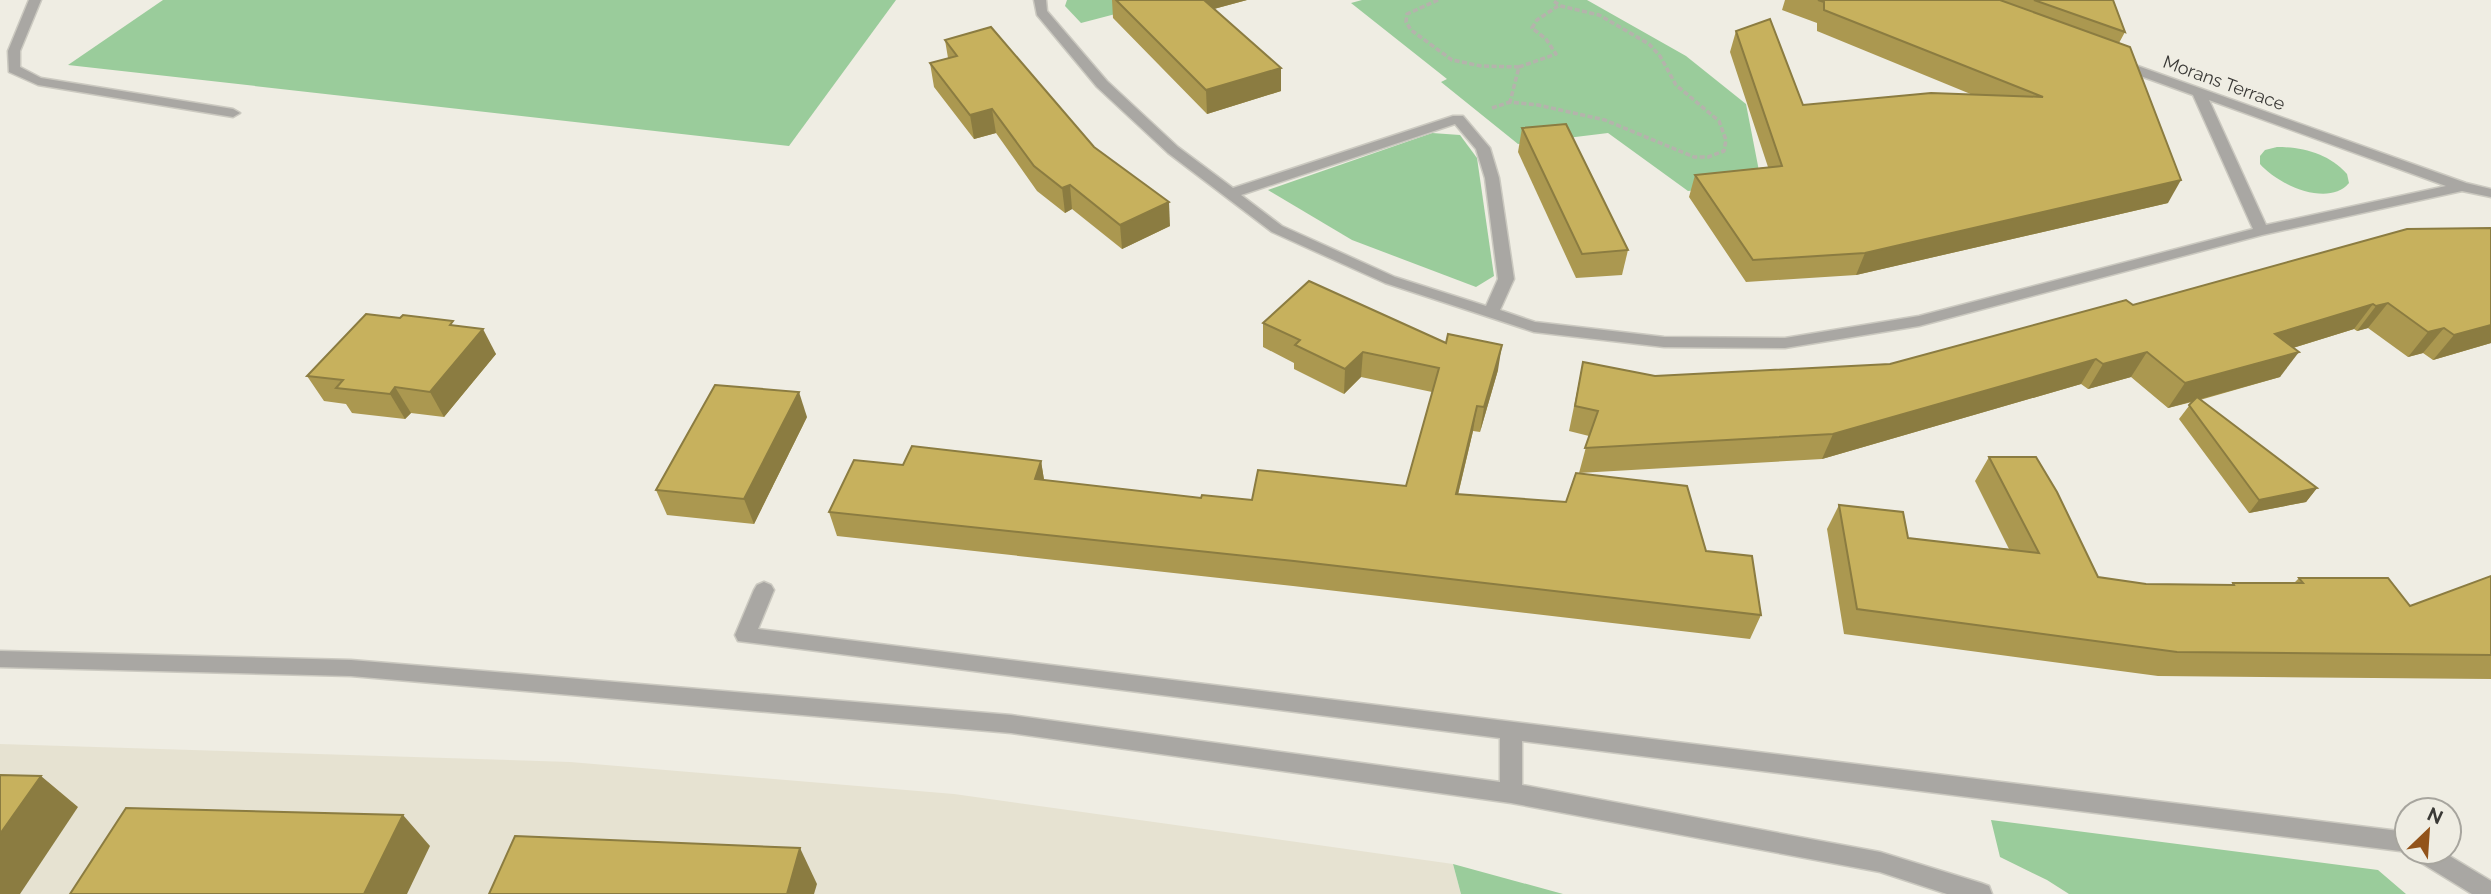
<svg xmlns="http://www.w3.org/2000/svg" width="2491" height="894" font-family="Raleway,sans-serif">
	<style>
		.built { fill: #e6e2d1 }
		.green { fill: #9acc9b }
		.lines { fill: none; stroke-linecap: round; stroke-linejoin: round }
		.minor-casing { stroke: #cbc9c0; stroke-width: 3 }
		.path { stroke: #b5b3ac; stroke-width: 3.5; stroke-dasharray: 5 2.5; stroke-linecap: butt }
		.minor { fill: #a9a7a3; fill-rule: evenodd }
		.wall { fill: #ab9850 }
		.shaded-wall { fill: #8b7c41 }
		.building { fill: #c7b15d; stroke: #8b7c41; stroke-width: 2 }
		.labels { text-anchor: middle; stroke-width: 5; stroke-linejoin: round; paint-order: stroke }
		.far-street-label { font-size: 18px; fill: #3a3936; stroke: #efede3 }
	</style>
	<rect width="100%" height="100%" fill="#efede3"/>
	<!-- built -->
	<path class="built" d="M0,744L570,762L954,794L1453,864L1461,894H0Z"/>
	<!-- green -->
	<g class="green">
		<path d="M163,0H896L789,146L68,65Z"/>
		<path d="M1067,0H1140L1146,6L1081,23L1065,6Z"/>
		<path d="M1362,0H1587L1686,56L1746,104L1759,171L1739,186L1688,191L1608,133L1518,144L1441,82L1447,79L1351,3Z"/>
		<path d="M1432,133L1460,135L1477,158L1494,276L1476,287L1352,240L1268,190Z"/>
		<path d="M2277,147C2304,147 2329,154 2347,174L2349,183C2328,208 2277,184 2260,164V156L2265,150Z"/>
		<path d="M1991,820L2378,870L2406,894H2069L2047,880L2000,857Z"/>
		<path d="M1453,864L1563,894H1461Z"/>
	</g>
	<g class="lines">
		<defs>
			<g id="minor">
				<path d="M29,0H41L20,51V67L41,78L233,109L240,113L233,117L38,85L9,72L8,51Z"/>
				<path d="M1034,0H1046L1047,11L1107,81L1178,147L1233,188L1453,116H1463L1490,148L1499,178L1514,279L1500,310L1535,322L1664,337L1785,338L1919,316L2253,229L2193,95L2113,66V60L2118,59L2466,183L2491,189V197L2462,191L2262,235L1919,326L1785,348L1664,347L1534,332L1385,283L1272,232L1168,153L1097,87L1037,15ZM2209,100L2446,186L2266,225ZM1455,124L1476,149L1485,178L1498,279L1486,306L1395,277L1282,226L1241,195Z"/>
				<path d="M764,582L771,585L774,590L758,629L2407,832L2408,852L1522,741V785L1880,852L1981,883L1989,886L1992,894H1947L1880,872L1511,803L1011,733L351,676L0,667V651L351,660L1011,715L1500,782V738L738,641L735,635L754,590L757,585Z"/>
				<path d="M2412,852H2443L2491,881V894H2472L2415,859Z"/>
			</g>
		</defs>
		<!-- minor casing -->
		<use href="#minor" class="minor-casing"/>
		<!-- path -->
		<g class="path">
			<path d="M1438,0L1407,14L1406,22L1411,30L1452,60L1481,66L1519,67L1510,102L1538,105L1605,120L1694,157H1708L1724,151L1726,140L1719,121L1676,85L1660,56L1649,44L1599,15L1561,6L1552,0"/>
			<path d="M1519,67L1556,54L1546,39L1532,28L1537,20L1558,6"/>
			<path d="M1492,108L1510,102"/>
		</g>
		<!-- minor -->
		<use href="#minor" class="minor"/>
	</g>
	<!-- wall -->
	<g class="wall">
		<path d="M1112,0H1247L1214,9L1281,68V91L1207,114L1113,18Z"/>
		<path d="M1785,0H2113L2125,32L2119,43L2168,203L1856,275L1746,282L1689,197L1695,175L1768,167L1730,52L1736,31L1803,105L1973,95L1817,31V23L1782,10Z"/>
		<path d="M945,40L1094,147L1170,226L1122,249L1072,209L1065,213L1037,191L996,133L974,139L934,87L930,63L948,58Z"/>
		<path d="M1522,128L1628,250L1622,275L1576,278L1518,152Z"/>
		<path d="M2407,229L2491,343L2433,360L2423,353L2408,357L2368,328L2357,331L2354,329L2293,348L2280,377L2200,400L2317,488L2306,502L2249,513L2179,419L2192,402L2168,408L2131,377L2088,389L2081,384L1822,459L1579,473L1589,436L1569,431L1583,362L1655,376L1890,364L2133,305Z"/>
		<path d="M1263,323L1498,370L1480,432L1473,431L1458,495L1706,551L1761,615L1750,639L1293,586L837,536L829,512L903,465L1041,461L1044,480L1201,498L1252,500L1406,486L1432,392L1361,377L1344,394L1294,369V363L1263,347Z"/>
		<path d="M455,325L496,354L444,417L411,413L405,419L352,413L346,404L324,401L307,376Z"/>
		<path d="M807,417L754,524L667,515L656,490Z"/>
		<path d="M1989,457L2098,577L2146,584L2231,585L2233,583H2294L2299,578L2410,606L2491,576V679L2158,676L1844,634L1827,529L1839,505L1908,538L2009,549L1975,481Z"/>
	</g>
	<!-- shaded-wall -->
	<g class="shaded-wall">
		<path d="M1194,0H1247L1195,14Z"/>
		<path d="M1281,68V91L1207,114L1206,90Z"/>
		<path d="M992,109L996,133L974,139L970,115Z"/>
		<path d="M2181,180L2168,203L1856,275L1865,253Z"/>
		<path d="M1070,185L1072,209L1065,213L1062,188Z"/>
		<path d="M1169,202L1170,226L1122,249L1120,225Z"/>
		<path d="M2388,303L2368,328L2357,331L2376,306Z"/>
		<path d="M2373,304L2354,329L2257,359L2275,334Z"/>
		<path d="M2491,325V343L2433,360L2454,335Z"/>
		<path d="M2444,328L2423,353L2408,357L2428,332Z"/>
		<path d="M483,329L496,354L444,417L430,392Z"/>
		<path d="M1502,345L1498,370L1480,432L1484,407Z"/>
		<path d="M1363,352L1361,377L1344,394L1345,369Z"/>
		<path d="M2147,352L2131,377L2088,389L2103,364Z"/>
		<path d="M2299,352L2280,377L2168,408L2185,383Z"/>
		<path d="M2096,359L2081,384L1822,459L1833,434Z"/>
		<path d="M395,387L411,413L405,419L390,394Z"/>
		<path d="M799,392L807,417L754,524L744,499Z"/>
		<path d="M1477,406L1473,431L1452,519L1456,494Z"/>
		<path d="M1041,461L1045,486L1035,479Z"/>
		<path d="M2317,488L2306,502L2249,513L2259,500Z"/>
		<path d="M41,776L78,807L20,894H0V834Z"/>
		<path d="M403,815L430,846L407,894H364Z"/>
		<path d="M800,848L817,884L814,894H787Z"/>
	</g>
	<!-- building -->
	<g class="building">
		<path d="M1116,0H1204L1281,68L1206,90Z"/>
		<path d="M1818,0H2000L2130,47L2181,180L1865,253L1753,260L1695,175L1782,166L1736,31L1770,19L1803,105L1931,93L2043,97L1824,10V2Z"/>
		<path d="M2034,0H2113L2125,32Z"/>
		<path d="M991,27L1094,147L1169,202L1120,225L1070,185L1062,188L1034,166L992,109L970,115L930,63L957,56L945,40Z"/>
		<path d="M1566,124L1628,250L1582,254L1522,128Z"/>
		<path d="M2491,228V325L2454,335L2444,328L2428,332L2388,303L2376,306L2373,304L2275,334L2299,352L2185,383L2147,352L2103,364L2096,359L1833,434L1585,448L1598,411L1575,406L1583,362L1655,376L1890,364L2126,300L2133,305L2407,229Z"/>
		<path d="M1309,281L1446,343L1448,334L1502,345L1484,407L1477,406L1456,494L1566,502L1576,473L1687,486L1706,551L1752,556L1761,615L1294,561L829,512L854,460L903,465L912,446L1041,461L1035,479L1201,498L1202,495L1252,500L1258,470L1406,486L1439,368L1363,352L1345,369L1295,345L1300,340L1263,323Z"/>
		<path d="M366,314L400,318L403,315L453,321L450,325L483,329L430,392L395,387L390,394L336,388L343,380L307,376Z"/>
		<path d="M715,385L799,392L744,499L656,490Z"/>
		<path d="M2197,397L2317,488L2259,500L2189,405Z"/>
		<path d="M1989,457H2036L2057,492L2098,577L2146,584L2234,585L2233,583H2303L2299,578H2388L2410,606L2491,576V655L2177,652L1857,609L1839,505L1903,512L1908,538L2039,553Z"/>
		<path d="M0,775L41,776L0,834Z"/>
		<path d="M126,808L403,815L364,894H70Z"/>
		<path d="M515,836L800,848L787,894H489Z"/>
	</g>
	<g class="labels">
		<!-- far-street labels -->
		<g class="far-street-label">
			<text transform="translate(2224 83) rotate(20)" y="6">Morans Terrace</text>
		</g>
	</g>
	<!-- north arrow -->
	<g transform="translate(2428 831) rotate(25)"><circle r="33" fill="#efede3" stroke="#a7a59e" stroke-width="2"/>
	<path d="M0-5L12 26L0 18L-12 26Z" fill="#92531a"/>
	<text y="-10" font-size="19" font-weight="bold" text-anchor="middle" fill="#3a3936">N</text>
	</g>
</svg>
